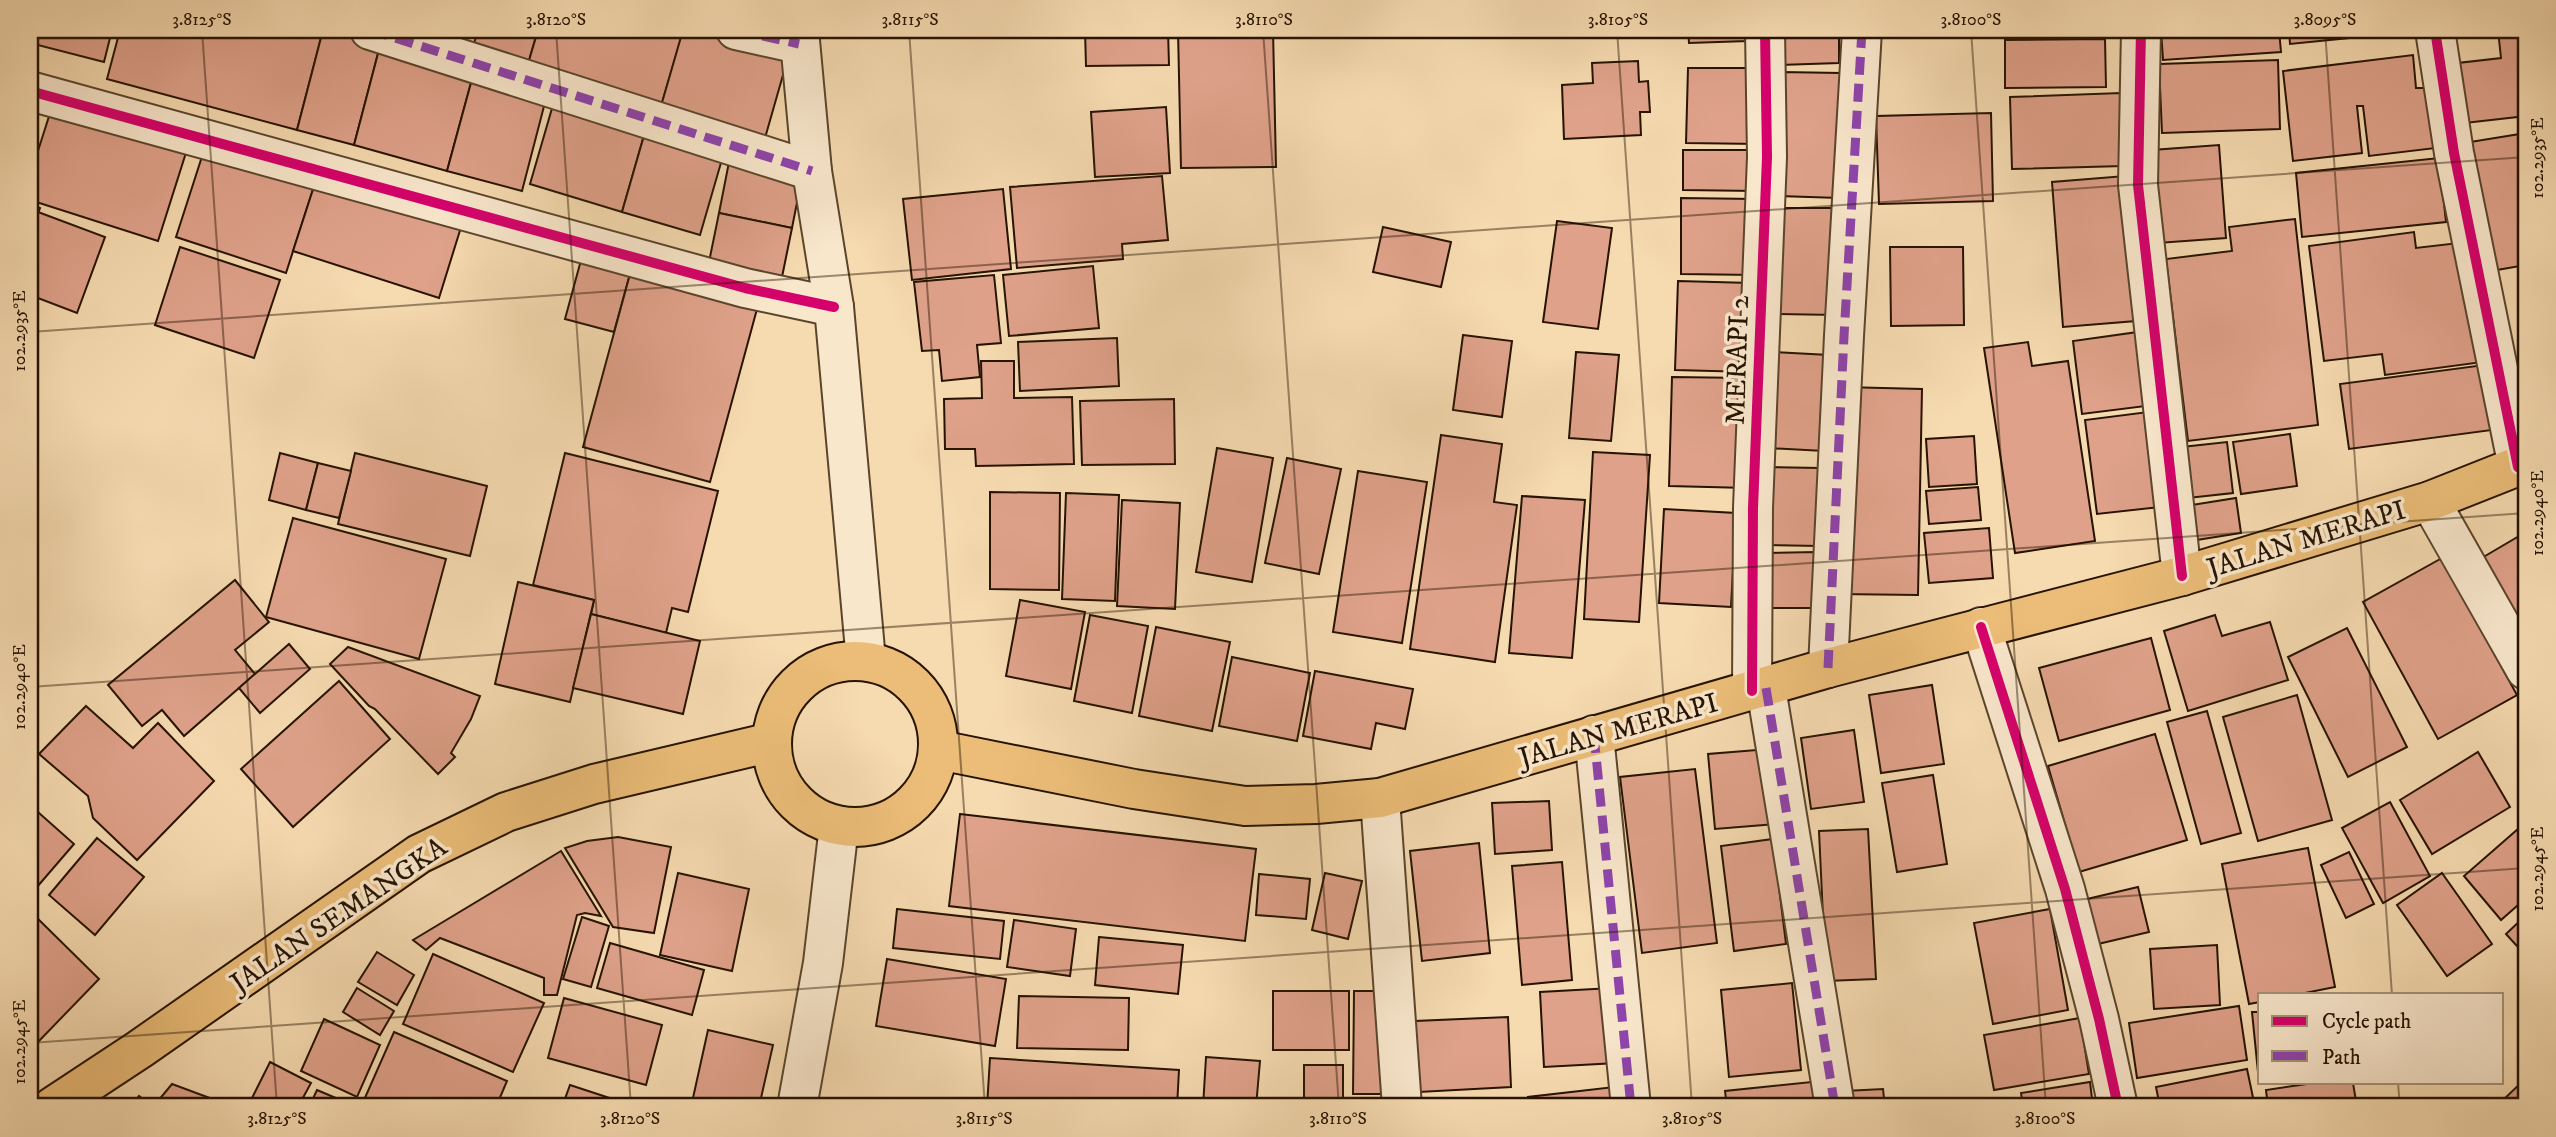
<svg xmlns="http://www.w3.org/2000/svg" width="2556" height="1137" font-family="'IM FELL DW Pica',serif">
	<style>
		.building { fill: #dfa18a; stroke: #261300; stroke-width: 2 }
		.lines { fill: none; stroke-linecap: round; stroke-linejoin: round }
		.minor-casing { stroke: #5a452c; stroke-width: 42 }
		.major-casing { stroke: #261300; stroke-width: 42 }
		.minor { stroke: #f9e7cc; stroke-width: 38 }
		.major { stroke: #ebbd78; stroke-width: 38 }
		.quiet { stroke: #8e44ad; stroke-width: 9; stroke-dasharray: 18 9; stroke-linecap: butt }
		.cycleway-casing { stroke: #f9e7cc; stroke-width: 15 }
		.cycleway { stroke: #d6006c; stroke-width: 10 }
		.ticks { fill: none; stroke: #261300; stroke-width: 2; stroke-opacity: 0.45 }
		.labels { text-anchor: middle; stroke-width: 7; stroke-linejoin: round; paint-order: stroke }
		.street-label { font-size: 28px; fill: #261300; stroke: #f9e7cc }
		.neatline { fill: none; stroke: #261300; stroke-width: 2.5 }
		.ticks-label { font-size: 18px; text-anchor: middle; fill: #261300 }
	</style>
	<rect width="100%" height="100%" fill="#f6dab0"/>
	<filter id="stains"><feTurbulence type="fractalNoise" baseFrequency=".00286" numOctaves="4"/><feColorMatrix values="0 0 0 0 .2 0 0 0 0 .09 0 0 0 0 .02 0 0 0 .5 -.17"/></filter>
	<radialGradient id="worn" r=".72"><stop offset=".6" stop-color="#630" stop-opacity="0"/><stop offset="1" stop-color="#630" stop-opacity=".3"/></radialGradient>
	<!-- building -->
	<g class="building">
		<path d="M30,30H112L104,62L30,43Z"/>
		<path d="M120,30H323L297,130L107,79Z"/>
		<path d="M323,30H334L381,42L354,145L297,130Z"/>
		<path d="M430,30H466L463,39Z"/>
		<path d="M478,30H538L525,74L470,57Z"/>
		<path d="M538,30H668L682,35L659,113L525,74Z"/>
		<path d="M683,30H707L789,54L763,145L659,113Z"/>
		<path d="M1085,30H1168L1169,65L1086,66Z"/>
		<path d="M1178,30H1273L1276,167L1181,168Z"/>
		<path d="M1688,30H1746L1747,41L1689,43Z"/>
		<path d="M1778,30H1839V63L1779,65Z"/>
		<path d="M1883,30H1981V34L1883,33Z"/>
		<rect x="2007" y="30" width="81" height="4"/>
		<path d="M2161,30H2279L2281,52L2163,60Z"/>
		<path d="M2289,30H2348L2349,38L2290,44Z"/>
		<path d="M2359,30H2418V31L2360,38Z"/>
		<path d="M2498,30H2526V116L2465,123L2458,63L2501,58Z"/>
		<path d="M2105,39L2106,87L2005,88V40Z"/>
		<path d="M381,42L475,68L447,171L354,145Z"/>
		<path d="M2413,55L2416,88H2429L2436,148L2369,156L2363,106H2357L2362,153L2293,161L2283,71Z"/>
		<path d="M2278,60L2280,129L2162,133L2159,64Z"/>
		<path d="M1638,61L1639,82L1648,81L1650,112H1640L1641,135L1564,139L1562,85L1593,83L1592,63Z"/>
		<path d="M475,68L549,87L522,191L447,171Z"/>
		<path d="M1688,68H1759V144L1686,143Z"/>
		<path d="M1781,72L1841,73L1839,198L1779,196Z"/>
		<path d="M2121,93L2123,166L2012,169L2010,97Z"/>
		<path d="M555,98L647,125L622,212L530,184Z"/>
		<path d="M52,107L190,140L158,241L30,200V151L37,154Z"/>
		<path d="M1166,107L1170,173L1095,177L1091,112Z"/>
		<path d="M1991,113L1993,201L1879,204L1876,116Z"/>
		<path d="M647,125L725,149L700,235L622,212Z"/>
		<path d="M2526,133V265L2491,271L2470,142Z"/>
		<path d="M207,141L317,177L286,273L176,237Z"/>
		<path d="M2219,145L2226,238L2158,243L2152,150Z"/>
		<path d="M1683,150H1756V191L1683,190Z"/>
		<path d="M730,157L803,172L792,228L719,213Z"/>
		<path d="M2439,158L2446,222L2302,237L2296,173Z"/>
		<path d="M1162,176L1168,240L1122,244L1123,259L1017,268L1010,187Z"/>
		<path d="M2125,176L2136,321L2063,327L2052,182Z"/>
		<path d="M317,177L462,224L439,298L293,251Z"/>
		<path d="M1003,189L1011,269L912,280L903,199Z"/>
		<path d="M1681,198L1755,199V275L1681,274Z"/>
		<path d="M30,204L40,208L30,235Z"/>
		<path d="M1774,208H1837L1836,315L1773,314Z"/>
		<path d="M38,212L105,237L77,313L30,295V235Z"/>
		<path d="M719,213L792,228L782,277L709,262Z"/>
		<path d="M2295,219L2318,425L2188,441L2166,259L2232,251L2229,227Z"/>
		<path d="M1557,221L1612,228L1598,329L1543,322Z"/>
		<path d="M1383,227L1451,242L1441,287L1373,272Z"/>
		<path d="M2414,232L2416,248L2467,242L2483,362L2385,375L2382,354L2324,361L2309,246Z"/>
		<path d="M180,247L280,280L254,358L155,325Z"/>
		<path d="M1890,247H1963L1964,325L1891,326Z"/>
		<path d="M584,249L633,263L614,332L565,319Z"/>
		<path d="M633,263L760,298L710,482L583,447Z"/>
		<path d="M1093,266L1099,328L1009,336L1003,275Z"/>
		<path d="M994,275L1001,343L977,345L980,377L942,381L939,350L922,351L914,282Z"/>
		<path d="M1678,281L1751,283L1750,372L1675,370Z"/>
		<path d="M2138,332L2146,406L2082,414L2073,341Z"/>
		<path d="M1463,335L1512,341L1502,417L1453,410Z"/>
		<path d="M1117,338L1119,386L1020,391L1018,342Z"/>
		<path d="M2028,342L2032,366L2068,361L2095,541L2015,553L1984,348Z"/>
		<path d="M1576,352L1619,355L1611,441L1569,438Z"/>
		<path d="M1774,352L1829,355L1824,451L1768,448Z"/>
		<path d="M981,361H1014V398L1072,397L1074,464L976,466L975,449H945L944,399L982,398Z"/>
		<path d="M2484,365L2492,430L2349,449L2340,384Z"/>
		<path d="M1672,377L1748,378L1747,488L1669,486Z"/>
		<path d="M1843,387L1922,389L1918,595L1838,594Z"/>
		<path d="M1174,399L1175,464L1082,465L1080,401Z"/>
		<path d="M2148,412L2160,507L2097,514L2085,420Z"/>
		<path d="M2290,434L2297,486L2241,494L2233,442Z"/>
		<path d="M1441,435L1502,444L1494,502L1517,505L1495,662L1410,649Z"/>
		<path d="M1974,436L1977,484L1929,487L1926,439Z"/>
		<path d="M2227,442L2233,493L2179,499L2173,448Z"/>
		<path d="M1217,448L1273,458L1252,582L1196,572Z"/>
		<path d="M1593,452L1650,455L1639,622L1584,619Z"/>
		<path d="M280,453L318,463L306,510L269,500Z"/>
		<path d="M355,453L487,486L470,556L338,524Z"/>
		<path d="M565,453L718,491L688,612L672,608L666,633L591,614L594,600L533,585Z"/>
		<path d="M1287,458L1341,469L1319,574L1265,563Z"/>
		<path d="M318,463L351,471L339,518L306,510Z"/>
		<path d="M1765,467L1820,468L1819,546L1764,545Z"/>
		<path d="M1358,471L1427,482L1402,643L1333,632Z"/>
		<path d="M1978,487L1981,520L1929,524L1926,491Z"/>
		<path d="M990,492L1060,493L1059,590L990,589Z"/>
		<path d="M1066,493L1119,495L1115,601L1062,599Z"/>
		<path d="M1522,496L1585,500L1572,658L1509,653Z"/>
		<path d="M2236,498L2241,533L2184,542L2179,507Z"/>
		<path d="M1122,500L1180,503L1175,609L1117,606Z"/>
		<path d="M1664,509L1736,513L1731,607L1659,603Z"/>
		<path d="M293,518L446,559L419,659L266,617Z"/>
		<path d="M1989,528L1993,578L1929,583L1924,533Z"/>
		<path d="M2526,532V638L2480,559Z"/>
		<path d="M1816,552L1817,608H1766L1765,553Z"/>
		<path d="M2442,558L2517,695L2438,739L2363,602Z"/>
		<path d="M235,580L269,622L235,650L255,674L184,736L162,710L142,726L108,685Z"/>
		<path d="M518,582L594,600L570,702L495,684Z"/>
		<path d="M1020,600L1085,612L1071,689L1006,676Z"/>
		<path d="M591,614L700,641L683,714L573,688Z"/>
		<path d="M1090,615L1148,626L1132,713L1074,701Z"/>
		<path d="M2215,615L2222,636L2270,622L2288,680L2188,711L2164,631Z"/>
		<path d="M1156,627L1230,642L1212,731L1139,716Z"/>
		<path d="M2347,628L2407,747L2348,777L2288,657Z"/>
		<path d="M2151,638L2170,710L2059,741L2039,668Z"/>
		<path d="M289,644L310,669L260,713L239,688Z"/>
		<path d="M348,647L480,696L471,719L451,753L455,757L438,774L375,709L369,706L330,664Z"/>
		<path d="M1232,657L1310,673L1297,741L1219,726Z"/>
		<path d="M1315,671L1413,689L1405,729L1376,723L1371,749L1303,736Z"/>
		<path d="M339,681L390,739L293,827L241,769Z"/>
		<path d="M1932,685L1944,764L1881,773L1869,695Z"/>
		<path d="M2297,695L2332,820L2258,841L2223,717Z"/>
		<path d="M86,706L133,748L158,723L214,781L137,860L93,818L88,796L39,754Z"/>
		<path d="M2207,711L2241,833L2201,844L2167,722Z"/>
		<path d="M1854,730L1864,802L1811,809L1801,738Z"/>
		<path d="M2155,734L2187,840L2079,872L2048,766Z"/>
		<path d="M1769,749L1776,824L1715,829L1708,754Z"/>
		<path d="M2478,752L2510,807L2432,854L2400,800Z"/>
		<path d="M1695,769L1717,943L1642,953L1620,777Z"/>
		<path d="M1933,775L1947,864L1897,872L1882,783Z"/>
		<path d="M1549,801L1552,850L1495,854L1492,803Z"/>
		<path d="M2390,802L2430,876L2383,903L2342,828Z"/>
		<path d="M30,805L74,844L31,894L30,893Z"/>
		<path d="M960,814L1256,849L1245,941L949,906Z"/>
		<path d="M2526,822V898L2501,920L2464,876Z"/>
		<path d="M1868,829L1876,979L1826,981L1819,831Z"/>
		<path d="M618,837L671,847L654,933L613,927L565,848L587,841Z"/>
		<path d="M97,838L144,877L95,935L49,895Z"/>
		<path d="M1773,839L1786,944L1734,951L1721,846Z"/>
		<path d="M1479,843L1490,953L1422,961L1410,851Z"/>
		<path d="M2308,848L2335,987L2295,995H2260V1002L2249,1004L2222,864Z"/>
		<path d="M561,851L601,916L585,913L577,915L557,995H544V978L440,938L426,950L413,940Z"/>
		<path d="M2349,852L2374,904L2346,918L2321,865Z"/>
		<path d="M1562,862L1572,980L1522,985L1512,866Z"/>
		<path d="M678,873L749,889L732,971L660,955Z"/>
		<path d="M1325,873L1362,881L1348,939L1312,930Z"/>
		<path d="M2442,873L2492,944L2447,976L2397,905Z"/>
		<path d="M1259,874L1310,879L1306,919L1256,915Z"/>
		<path d="M2138,887L2149,932L2098,944L2087,899Z"/>
		<path d="M897,909L1004,921L1000,959L893,948Z"/>
		<path d="M2050,909L2068,1010L1993,1024L1974,923Z"/>
		<path d="M30,911L99,979L38,1042L30,1034Z"/>
		<path d="M2526,915V956L2506,934Z"/>
		<path d="M582,917L609,926L591,987L563,979Z"/>
		<path d="M1014,920L1076,929L1070,976L1007,967Z"/>
		<path d="M1099,937L1183,945L1178,994L1095,985Z"/>
		<path d="M610,943L704,970L692,1015L597,988Z"/>
		<path d="M2217,945L2220,1005L2154,1009L2150,949Z"/>
		<path d="M377,952L414,975L397,1005L358,982Z"/>
		<path d="M433,954L544,1003L513,1072L403,1024Z"/>
		<path d="M887,959L1006,979L995,1046L876,1026Z"/>
		<path d="M1792,983L1801,1070L1729,1077L1721,990Z"/>
		<path d="M357,988L394,1011L380,1035L343,1012Z"/>
		<path d="M1612,988L1617,1063L1544,1067L1540,992Z"/>
		<rect x="1273" y="991" width="76" height="59"/>
		<path d="M1354,991H1388L1387,1094H1353Z"/>
		<path d="M1019,996L1129,998L1128,1050L1017,1048Z"/>
		<path d="M564,998L662,1025L646,1085L548,1058Z"/>
		<path d="M2239,1006L2247,1060L2137,1078L2129,1023Z"/>
		<path d="M2252,1012H2260V1082H2259Z"/>
		<path d="M1508,1017L1511,1087L1419,1092L1415,1021Z"/>
		<path d="M2080,1018L2089,1074L1994,1090L1984,1035Z"/>
		<path d="M324,1019L380,1045L357,1097L301,1071Z"/>
		<path d="M708,1030L773,1045L759,1107H691Z"/>
		<path d="M394,1032L507,1081L496,1107H380L364,1100Z"/>
		<path d="M1206,1057L1260,1061L1256,1107H1203Z"/>
		<path d="M990,1058L1179,1070L1177,1107H987Z"/>
		<path d="M270,1062L311,1083L298,1107H271L252,1098Z"/>
		<path d="M1304,1065H1343V1101L1304,1102Z"/>
		<path d="M2247,1069L2255,1107H2160L2156,1087Z"/>
		<path d="M2526,1078V1107H2507L2501,1102Z"/>
		<path d="M1821,1081L1823,1107H1727L1725,1091Z"/>
		<path d="M2090,1082L2093,1107H2023L2021,1093Z"/>
		<path d="M2314,1083H2353L2357,1107H2268L2266,1090Z"/>
		<path d="M172,1084L234,1107H130L139,1096L153,1107Z"/>
		<path d="M570,1085L637,1107H562Z"/>
		<path d="M1614,1087L1616,1107H1529L1528,1097Z"/>
		<path d="M1883,1089L1885,1107H1846L1845,1091Z"/>
		<path d="M317,1090L357,1107H309Z"/>
	</g>
	<g class="lines">
		<defs>
			<g id="minor">
				<path d="M370,30L812,171"/>
				<path d="M736,30L799,44"/>
				<path d="M799,30L812,171L834,307L866,661"/>
				<path d="M2141,30L2138,185L2182,576"/>
				<path d="M2435,30L2454,153L2518,467"/>
				<path d="M30,91L745,288L834,307"/>
				<path d="M2430,501L2526,670"/>
				<path d="M1981,627L2065,889L2099,1019L2118,1107"/>
				<path d="M1828,668L1844,336L1862,30"/>
				<path d="M1766,688L1835,1107"/>
				<path d="M1752,691L1753,508L1767,157L1765,30"/>
				<path d="M1594,735L1631,1107"/>
				<path d="M1380,798L1402,1107"/>
				<path d="M797,1107L823,963L839,826"/>
			</g>
			<g id="major">
				<circle cx="855" cy="744" r="83"/>
				<path d="M939,750L1134,789L1245,806L1316,804L1380,798L1828,668L2182,576L2430,501L2526,463"/>
				<path d="M52,1107L140,1049L419,854L506,812L594,784L772,742"/>
			</g>
		</defs>
		<!-- minor casing -->
		<use href="#minor" class="minor-casing"/>
		<!-- major casing -->
		<use href="#major" class="major-casing"/>
		<!-- minor -->
		<use href="#minor" class="minor"/>
		<!-- major -->
		<use href="#major" class="major"/>
		<!-- quiet -->
		<g class="quiet">
			<path d="M370,30L812,171"/>
			<path d="M736,30L799,44"/>
			<path d="M1828,668L1844,336L1862,30"/>
			<path d="M1766,688L1835,1107"/>
			<path d="M1594,735L1631,1107"/>
		</g>
		<defs>
			<g id="cycleway">
				<path d="M2141,30L2138,185L2182,576"/>
				<path d="M2435,30L2454,153L2518,467"/>
				<path d="M30,91L745,288L834,307"/>
				<path d="M1981,627L2065,889L2099,1019L2118,1107"/>
				<path d="M1752,691L1753,508L1767,157L1765,30"/>
			</g>
		</defs>
		<!-- cycleway casing -->
		<use href="#cycleway" class="cycleway-casing"/>
		<!-- cycleway -->
		<use href="#cycleway" class="cycleway"/>
	</g>
	<!-- ticks -->
	<path class="ticks" d="M202,30L277,1107M556,30L631,1107M909,30L985,1107M1263,30L1339,1107M1617,30L1692,1107M1971,30L2046,1107M2325,30L2392,995M30,332L2526,157M30,687L2526,513M30,1043L2526,868M2398,1083L2400,1107"/>
	<g class="labels">
		<!-- street labels -->
		<g class="street-label">
			<text transform="translate(1736 360) rotate(-88)" y="10">MERAPI 2</text>
			<text transform="translate(2306 538) rotate(-17)" y="10">JALAN MERAPI</text>
			<text transform="translate(1618 729) rotate(-16)" y="10">JALAN MERAPI</text>
			<text transform="translate(338 914) rotate(-34)" y="10">JALAN SEMANGKA</text>
		</g>
	</g>
	<!-- margin -->
	<rect width="2556" height="1137" fill="none" stroke="#f6dab0" stroke-width="77"/>
	<!-- legend -->
	<rect x="2258" y="993" width="245" height="91" fill="#f9e7cc" stroke="#a5927a" stroke-width="2"/>
	<rect x="2272" y="1016" width="35" height="10" fill="#d6006c" stroke="#a5927a" stroke-width="2"/>
	<text x="2322" y="1028" font-size="21" fill="#261300">Cycle path</text>
	<rect x="2272" y="1051" width="35" height="10" fill="#8e44ad" stroke="#a5927a" stroke-width="2"/>
	<text x="2322" y="1064" font-size="21" fill="#261300">Path</text>
	<rect x="38" y="38" width="2480" height="1060" class="neatline"/>
	<g class="ticks-label">
		<text x="202" y="25">3.8125°S</text>
		<text x="556" y="25">3.8120°S</text>
		<text x="910" y="25">3.8115°S</text>
		<text x="1264" y="25">3.8110°S</text>
		<text x="1618" y="25">3.8105°S</text>
		<text x="1971" y="25">3.8100°S</text>
		<text x="2325" y="25">3.8095°S</text>
		<text transform="translate(2537 158) rotate(-90)" y="6">102.2935°E</text>
		<text transform="translate(19 331) rotate(-90)" y="6">102.2935°E</text>
		<text transform="translate(2537 513) rotate(-90)" y="6">102.2940°E</text>
		<text transform="translate(19 687) rotate(-90)" y="6">102.2940°E</text>
		<text transform="translate(2537 869) rotate(-90)" y="6">102.2945°E</text>
		<text transform="translate(19 1042) rotate(-90)" y="6">102.2945°E</text>
		<text x="277" y="1124">3.8125°S</text>
		<text x="630" y="1124">3.8120°S</text>
		<text x="984" y="1124">3.8115°S</text>
		<text x="1338" y="1124">3.8110°S</text>
		<text x="1692" y="1124">3.8105°S</text>
		<text x="2045" y="1124">3.8100°S</text>
	</g>
	<rect width="100%" height="100%" filter="url(#stains)"/>
	<rect width="100%" height="100%" fill="url(#worn)"/>
</svg>
